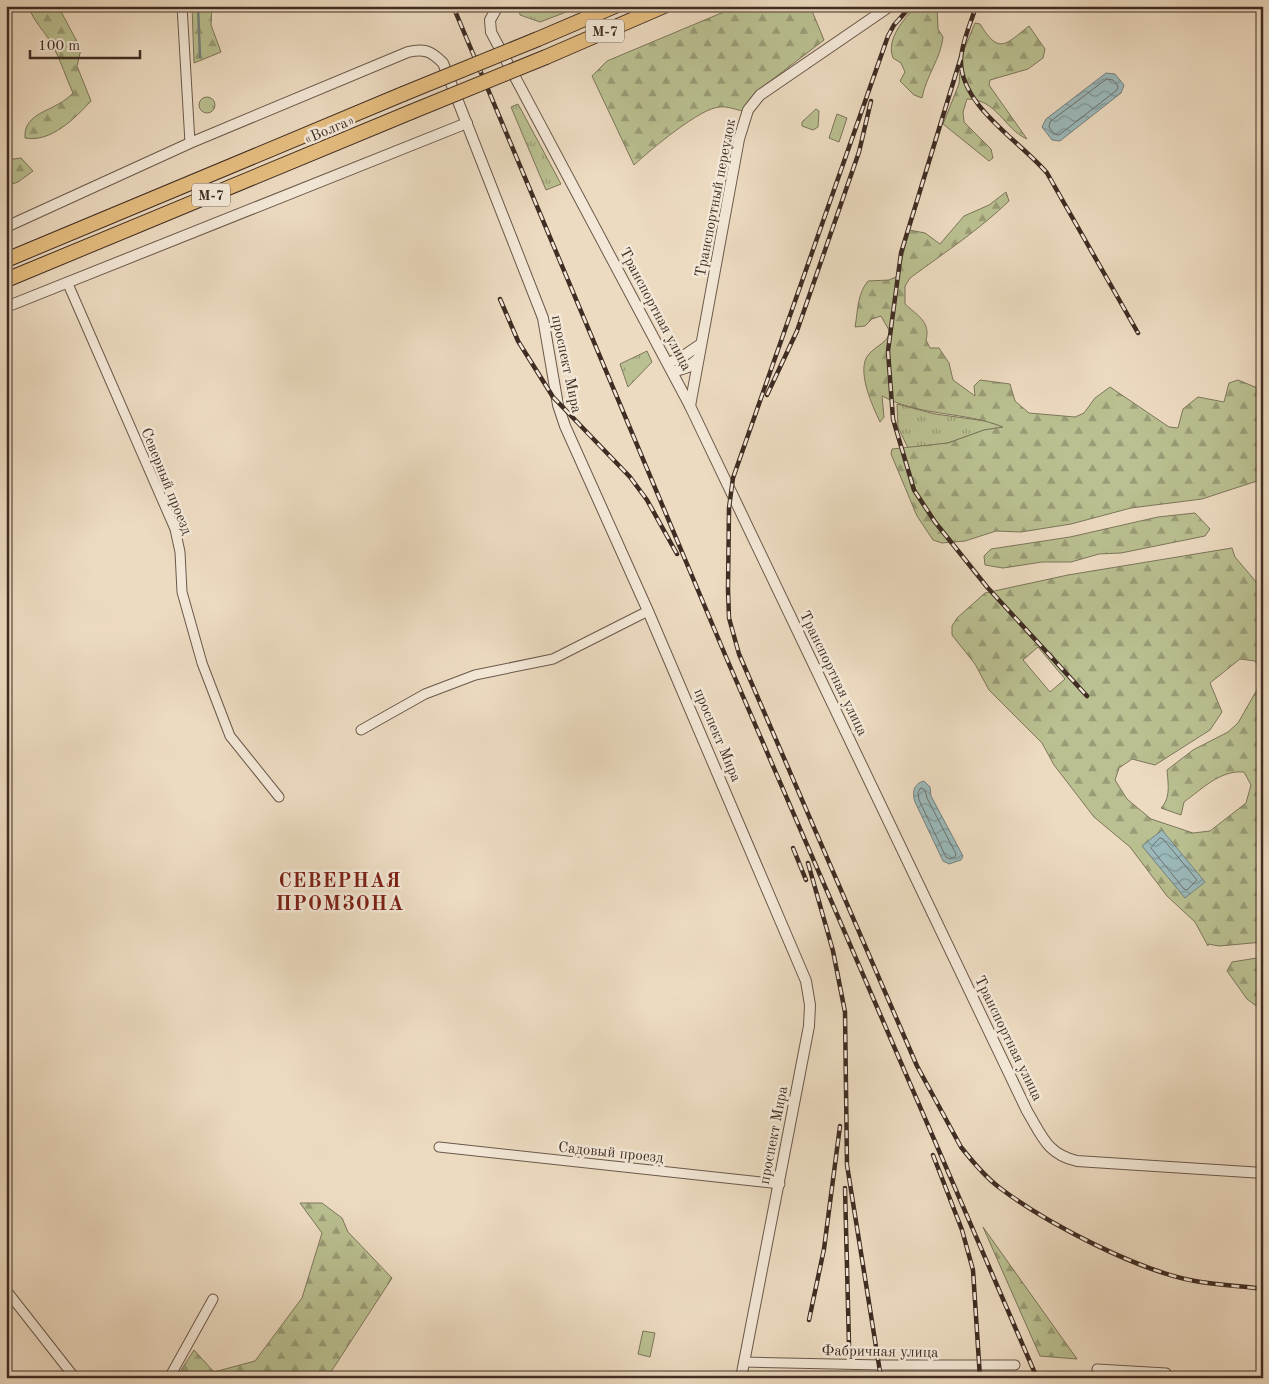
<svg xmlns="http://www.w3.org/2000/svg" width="1269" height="1384" font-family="'Old Standard TT',serif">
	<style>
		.grass { fill: url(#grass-tufts); stroke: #7c765a }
		.forest { fill: url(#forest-firs); stroke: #7c765a; fill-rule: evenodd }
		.park { fill: #bac091; stroke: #7c765a }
		.water { fill: url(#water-waves); stroke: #76817e }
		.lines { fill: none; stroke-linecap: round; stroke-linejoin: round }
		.shore { stroke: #6d726e; stroke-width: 1 }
		.stream { stroke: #76817e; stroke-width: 2.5 }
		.minor-casing { stroke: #6a584a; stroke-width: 11 }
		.tertiary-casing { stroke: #6a584a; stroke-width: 12 }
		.trunk-casing { stroke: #3f2c23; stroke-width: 16 }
		.minor { stroke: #f3e8d7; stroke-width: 9 }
		.tertiary { stroke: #f3e8d7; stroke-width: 10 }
		.trunk { stroke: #e6be80; stroke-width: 14 }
		.rail-casing { stroke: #3f2c23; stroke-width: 4.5 }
		.rail { stroke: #f3e8d7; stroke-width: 2.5; stroke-dasharray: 8; stroke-linecap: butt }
		.trunk-bridge-casing { stroke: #3f2c23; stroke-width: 16; stroke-linecap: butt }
		.trunk-bridge { stroke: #e6be80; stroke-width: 14 }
		.labels { text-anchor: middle; stroke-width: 5; stroke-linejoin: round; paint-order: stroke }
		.shield { fill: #f3e8d7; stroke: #756459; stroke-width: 1 }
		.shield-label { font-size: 14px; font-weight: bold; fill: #3f2c23 }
		.street-label { font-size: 15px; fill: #3f2c23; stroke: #f3e8d7 }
		.district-label { font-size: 20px; font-weight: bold; letter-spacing: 1px; fill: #7a1f14; stroke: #f3e8d7 }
	</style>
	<defs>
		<pattern id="grass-tufts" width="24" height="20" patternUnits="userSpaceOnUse" patternTransform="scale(1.25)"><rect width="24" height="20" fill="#bac091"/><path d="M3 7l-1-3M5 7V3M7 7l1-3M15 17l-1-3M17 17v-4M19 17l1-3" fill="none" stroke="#999c76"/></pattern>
		<pattern id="forest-firs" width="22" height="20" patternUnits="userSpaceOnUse" patternTransform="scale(1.25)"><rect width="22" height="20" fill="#bac091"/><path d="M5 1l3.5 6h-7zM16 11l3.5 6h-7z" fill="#999c76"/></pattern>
		<pattern id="water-waves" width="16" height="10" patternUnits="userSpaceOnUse" patternTransform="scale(1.25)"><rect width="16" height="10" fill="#9bb9ba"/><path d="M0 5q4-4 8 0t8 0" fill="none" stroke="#809797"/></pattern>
	</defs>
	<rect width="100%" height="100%" fill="#eddbc1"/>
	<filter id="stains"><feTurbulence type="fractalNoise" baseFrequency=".004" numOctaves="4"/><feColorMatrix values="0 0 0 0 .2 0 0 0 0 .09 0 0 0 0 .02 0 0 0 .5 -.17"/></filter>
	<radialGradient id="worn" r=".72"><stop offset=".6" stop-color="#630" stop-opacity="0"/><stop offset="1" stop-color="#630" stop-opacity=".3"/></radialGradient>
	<!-- grass -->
	<g class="grass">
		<path d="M524,6H582L540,22L520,15L519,8Z"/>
		<circle cx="207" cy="105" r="8"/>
		<path d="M518,104L561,184L546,190L511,107Z"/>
		<path d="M816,109L819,111L818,127L813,130L802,126V122Z"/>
		<path d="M647,351L652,362L628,387L620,364Z"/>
		<path d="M897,404L935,414L986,421L1004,427L984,430L948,443L908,448L898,427Z"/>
	</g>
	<!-- forest -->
	<g class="forest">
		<path d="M29,6H58L81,49L77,66L91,101C75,118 51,143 25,138C23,111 56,112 73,93C66,78 61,61 53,46C46,32 32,21 29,6Z"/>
		<path d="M192,6H212L211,25L221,52L194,63Z"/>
		<path d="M738,6H810L824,40L760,89L743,111C736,110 728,106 720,107C701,107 649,151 634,165L592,76L607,61Z"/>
		<path d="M916,6H937L938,29L943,37C941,58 926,76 922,98L914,95L900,81L905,72L901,63L893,58C886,39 903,20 916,6Z"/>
		<path d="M975,23L980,24C999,55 1005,45 1029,26L1045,49L1043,58L1028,69L990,80L989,85L1027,139C1004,129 997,99 967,99L963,112L964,122L991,149L993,158L989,161L943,124L959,84L961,57Z"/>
		<path d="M21,158L33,171L18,182L6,186V160Z"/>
		<path d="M1006,192L1009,201C979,230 944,253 910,278L905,286V304C917,315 931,322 926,340L930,348H939L949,363L953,380L975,396L974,386L980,380L1010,384L1015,401L1029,413L1075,417L1084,413L1095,398L1110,387L1169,427L1178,428L1183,409L1198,397L1224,402L1229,383L1238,380L1255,387L1263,388V479L1202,499L1131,508L1071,524L1021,532L996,531L965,541L942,543L933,540L917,516L891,454L892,449L948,443L984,430L1003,427C963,411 922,417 882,396L884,417L880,422C873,407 855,369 869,354C877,345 886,344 890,332L881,316L872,319L865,326L855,327C858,311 857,294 868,281L889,280L898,276L909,230L925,233L940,244L964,216L989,205Z"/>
		<path d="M1195,513L1210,529L1205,536L1121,553L1099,554L1071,562H1042L1003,568L985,565L984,556L991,549L1070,537L1158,517Z"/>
		<path d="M1232,548L1235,557L1263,590V675L1255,661L1240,659L1210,683L1222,712L1210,730L1155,765L1132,759L1119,768L1115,780L1127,799L1151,819L1193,833L1210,831L1246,803L1251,785L1244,772C1220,770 1202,789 1184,802L1181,815L1161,808C1171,798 1168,783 1167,770L1193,750L1228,732L1238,723L1263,679V942L1219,946L1208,944V946L1195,922L1167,896L1130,847L1094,817L1054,765L1042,743L989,690L975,664L952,635V626L957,618L985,593L1068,575ZM1038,647L1065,679L1050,692L1023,660Z"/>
		<path d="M1263,957V1004L1255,1005L1247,999L1227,971L1232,962Z"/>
		<path d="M300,1203H322L342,1218L348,1232L392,1278L327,1378H176L194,1350L214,1372L255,1361L302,1298L322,1233Z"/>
		<path d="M983,1227L1077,1359L1040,1356Z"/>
		<path d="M1047,1372L1084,1373L1087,1378H1050Z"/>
	</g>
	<!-- park -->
	<g class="park">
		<path d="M837,114L847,118L839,142L829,138Z"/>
		<path d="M643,1331L655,1333L650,1357L638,1354Z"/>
	</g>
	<!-- water -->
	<g class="water">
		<path d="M1106,73L1115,74L1124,85L1121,93L1060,141L1052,140L1042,127L1046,119Z"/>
		<path d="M924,781L930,787L931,796L963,856L961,860L949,864L943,861L915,802C912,793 913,784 924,781Z"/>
		<path d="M1162,830L1205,882L1185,898L1142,846Z"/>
	</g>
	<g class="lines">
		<!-- shore -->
		<g class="shore">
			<path d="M1107,79L1113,80L1118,86L1117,90L1059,135L1054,134L1049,127L1050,122Z"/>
			<path d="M921,788L925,790L927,798L956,854L955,857L950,859L946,857L919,800L918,793Z"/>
			<path d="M1160,838L1163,839L1197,880L1187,890L1184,889L1151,848Z"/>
		</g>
		<!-- stream -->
		<path class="stream" d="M198,6L200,57"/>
		<defs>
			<g id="minor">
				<path d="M182,6L190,143"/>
				<path d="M68,284L175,529L180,552L182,592L202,663L230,736L279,797"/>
				<path d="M361,730L425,694L475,675L553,659L648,611"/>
				<path d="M439,1147L780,1184"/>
				<path d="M6,1290L75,1378"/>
				<path d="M744,1362L881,1365H1015"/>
				<path d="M1097,1369L1166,1373L1168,1378"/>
				<path d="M169,1378L213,1299"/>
			</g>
			<g id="tertiary">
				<path d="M498,6L490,20L491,32L690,406L1027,1111C1042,1136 1047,1154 1077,1161L1263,1173"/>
				<path d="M6,227L190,143L408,52C424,48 431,51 443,63L543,318L558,405L565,426L648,611L806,981L810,1005L809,1026L741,1378"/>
				<path d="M6,307L467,123"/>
				<path d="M668,363L682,357L701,344"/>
				<path d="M673,372L688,367L698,359"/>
				<path d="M690,406L739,139L748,110L760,95L890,6"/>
			</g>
			<g id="trunk">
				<path d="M538,39L615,6"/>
				<path d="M546,57L664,6"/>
				<path d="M6,260L403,94"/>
				<path d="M6,280L411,112"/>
			</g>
		</defs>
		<!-- minor casing -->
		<use href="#minor" class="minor-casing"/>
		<!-- tertiary casing -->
		<use href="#tertiary" class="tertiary-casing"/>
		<!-- trunk casing -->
		<use href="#trunk" class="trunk-casing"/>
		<!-- minor -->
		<use href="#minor" class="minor"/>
		<!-- tertiary -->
		<use href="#tertiary" class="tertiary"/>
		<!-- trunk -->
		<use href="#trunk" class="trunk"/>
		<defs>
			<g id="rail">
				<path d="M453,6L726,657L1037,1378"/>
				<path d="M911,6L894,25L888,36L733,478L729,508L728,589L729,618L739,654L917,1066L961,1147C972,1161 985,1177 1000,1188C1046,1223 1138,1271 1195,1281C1217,1285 1240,1286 1263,1289"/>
				<path d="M976,6C971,23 962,41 961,59C959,105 1020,141 1047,173L1138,333"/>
				<path d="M961,57L901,253L888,351L893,419L914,490L935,522L987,587L1087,696"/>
				<path d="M500,299L518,341L553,397L630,477L647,500L677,554"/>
				<path d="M767,395L797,331L859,152L871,101"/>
				<path d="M793,848L806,880"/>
				<path d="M808,863L833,951L845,1012L847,1165L881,1378"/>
				<path d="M933,1155L962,1230L973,1270L980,1378"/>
				<path d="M845,1188L849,1345"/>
				<path d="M809,1320L824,1249L840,1126"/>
				<path d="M970,1377V1378"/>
			</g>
		</defs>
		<!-- rail casing -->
		<use href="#rail" class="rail-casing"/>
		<!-- rail -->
		<use href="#rail" class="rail"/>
		<defs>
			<g id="trunk-bridge">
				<path d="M403,94L538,39"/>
				<path d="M411,112L546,57"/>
			</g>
		</defs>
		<!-- trunk-bridge casing -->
		<use href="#trunk-bridge" class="trunk-bridge-casing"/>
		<!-- trunk-bridge -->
		<use href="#trunk-bridge" class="trunk-bridge"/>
	</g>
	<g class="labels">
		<!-- shield labels -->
		<g class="shield">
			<rect x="586" y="19.5" width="38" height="23" rx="4"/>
			<rect x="192" y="183.5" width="38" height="23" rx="4"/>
		</g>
		<g class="shield-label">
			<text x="605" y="36">М-7</text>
			<text x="211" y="200">М-7</text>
		</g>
		<!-- street labels -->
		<g class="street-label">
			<text transform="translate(329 129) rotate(-23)" y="5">«Волга»</text>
			<text transform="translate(715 198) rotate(-79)" y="5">Транспортный переулок</text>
			<text transform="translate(656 309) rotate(62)" y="5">Транспортная улица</text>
			<text transform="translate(567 364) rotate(78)" y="5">проспект Мира</text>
			<text transform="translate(167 481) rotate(68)" y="5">Северный проезд</text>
			<text transform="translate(834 673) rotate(64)" y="5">Транспортная улица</text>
			<text transform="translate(718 735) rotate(67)" y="5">проспект Мира</text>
			<text transform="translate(1009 1038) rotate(64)" y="5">Транспортная улица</text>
			<text transform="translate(773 1135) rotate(-79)" y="5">проспект Мира</text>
			<text transform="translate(611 1152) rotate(6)" y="5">Садовый проезд</text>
			<text transform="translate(880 1351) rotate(1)" y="5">Фабричная улица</text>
		</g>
		<!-- district labels -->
		<g class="district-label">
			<text x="340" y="887">СЕВЕРНАЯ<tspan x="340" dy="23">ПРОМЗОНА</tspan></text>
		</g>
	</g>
	<!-- margin -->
	<rect width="1269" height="1384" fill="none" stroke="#eddbc1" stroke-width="25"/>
	<rect x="8" y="8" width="1254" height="1369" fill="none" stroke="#3f2c23" stroke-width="2.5"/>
	<rect x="12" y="12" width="1244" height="1359" fill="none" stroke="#3f2c23"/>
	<!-- scale -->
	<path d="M30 50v8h110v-8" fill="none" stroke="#3f2c23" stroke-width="2.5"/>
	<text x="38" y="50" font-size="15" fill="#3f2c23" stroke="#f3e8d7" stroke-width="4" paint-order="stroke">100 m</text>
	<rect width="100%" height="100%" filter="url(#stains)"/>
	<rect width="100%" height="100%" fill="url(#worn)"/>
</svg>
